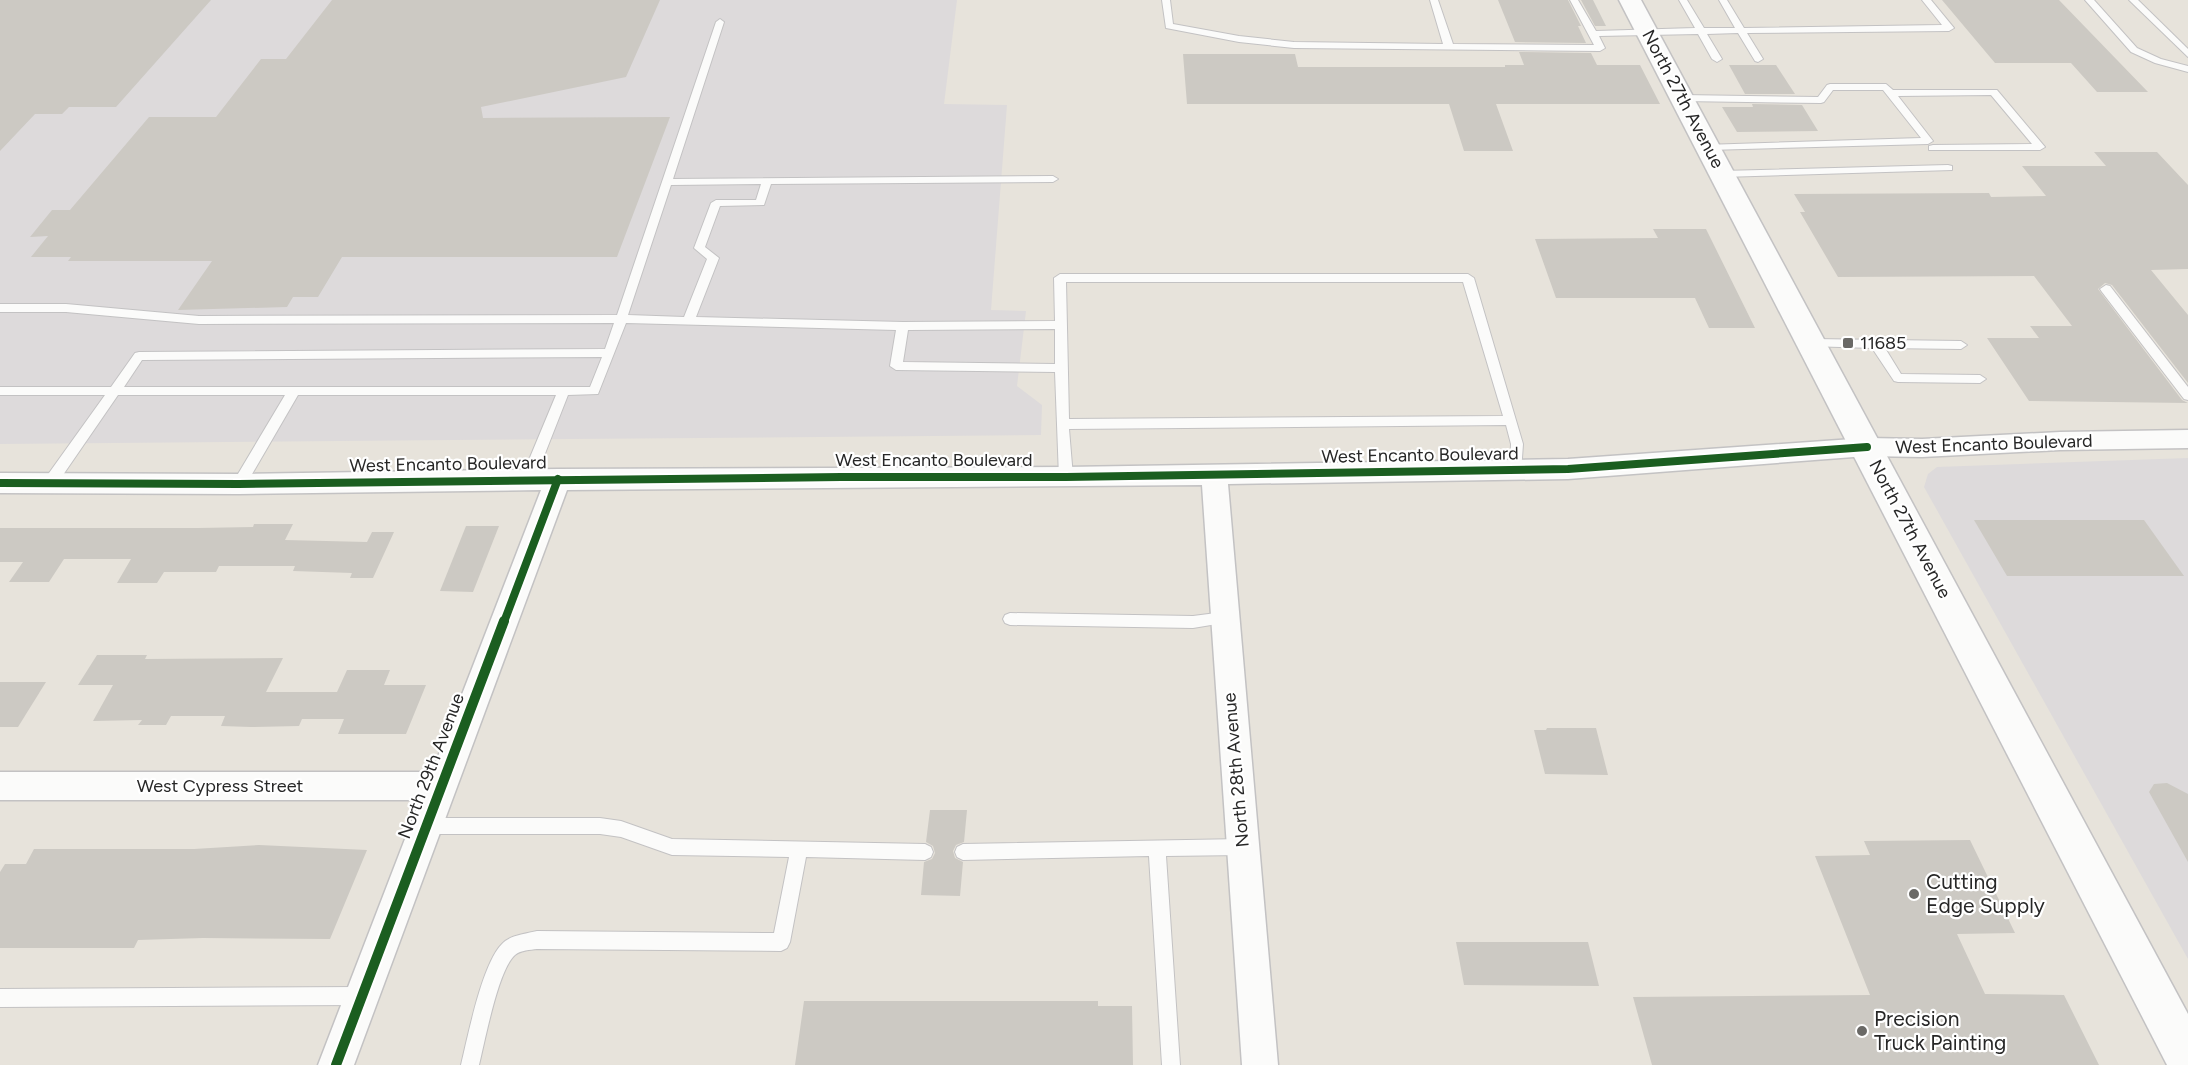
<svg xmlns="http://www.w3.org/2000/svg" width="2188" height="1065" font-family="Figtree,sans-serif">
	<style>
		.industrial { fill: #dddadb }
		.building { fill: #ccc9c3 }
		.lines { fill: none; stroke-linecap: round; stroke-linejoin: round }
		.service-casing { stroke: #c3c2c3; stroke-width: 2 }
		.minor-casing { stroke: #c3c2c3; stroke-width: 3 }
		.secondary-casing { stroke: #c3c2c3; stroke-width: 3 }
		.service { fill: #fbfbfa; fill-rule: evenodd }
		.minor { fill: #fbfbfa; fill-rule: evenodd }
		.secondary { fill: #fbfbfa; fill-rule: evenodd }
		.cycleway-far1-casing { stroke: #fff; stroke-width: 12 }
		.cycleway-casing { stroke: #fff; stroke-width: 14 }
		.cycleway-far1 { stroke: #1b5e20; stroke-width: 8 }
		.cycleway { stroke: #1b5e20; stroke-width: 10 }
		.poi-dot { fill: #6a6966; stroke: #fff; stroke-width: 2 }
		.labels { text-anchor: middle; stroke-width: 4.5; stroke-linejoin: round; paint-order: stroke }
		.street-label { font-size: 18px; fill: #272727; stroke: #fff }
		.poi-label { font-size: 18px; fill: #272727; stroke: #fff; text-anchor: start }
		.near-poi-label { font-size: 21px; fill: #272727; stroke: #fff; text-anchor: start }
	</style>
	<rect width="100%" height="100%" fill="#e7e3db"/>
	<!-- industrial -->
	<g class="industrial">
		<path d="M0,0H957L944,104L1007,105L991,310L1026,311L1017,386L1042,405L1041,435L0,444Z"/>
		<path d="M2188,458V959L1924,487L1928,474L1937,467Z"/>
	</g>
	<!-- building -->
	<g class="building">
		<path d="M0,0H211L116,107H69L62,114H35L0,151Z"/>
		<path d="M332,0H660L626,77L481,107L483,118L670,117L617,257H342L318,297H293L287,307L178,310L212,261H68L71,257H31L48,236L30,237L52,210H70L149,117H216L261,59H286Z"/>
		<path d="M1498,0H1568L1581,26H1578L1586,43L1515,42Z"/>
		<path d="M1581,0H1593L1606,26H1595Z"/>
		<path d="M1942,0H2059L2148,92H2097L2071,63H1995Z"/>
		<path d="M1519,52L1591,53L1597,65H1640L1660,104H1496L1513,151H1464L1449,104H1187L1183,54H1295L1298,67H1505V65H1524Z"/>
		<path d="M1729,65H1776L1795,94H1745Z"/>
		<path d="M1752,104L1802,105L1818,131L1737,132L1722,107H1753Z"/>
		<path d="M2094,152H2157L2188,185V269L2151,270L2188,315V383L2112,285L2105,283L2098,289L2182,400L2188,403L2029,401L1987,338H2039L2030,326H2072L2034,276L1838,277L1800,212H1805L1794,194L1989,193L1991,197L2046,196L2022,166H2106Z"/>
		<path d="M1653,229H1706L1755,328H1709L1695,298H1556L1535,239L1658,238Z"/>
		<path d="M1974,520H2144L2184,576H2007Z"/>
		<path d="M254,524H293L285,540L367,542L372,532H394L373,578H350L352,573L293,571L295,566H219L216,572H164L157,583H117L131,559H64L49,582H9L23,562H0V528H198L253,527Z"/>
		<path d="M466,526H499L473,592L440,591Z"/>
		<path d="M97,655H147L145,659L283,658L266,692H337L347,670H390L384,685H426L406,734H338L344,719H302L299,726L251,727L221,726L225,716H171L166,725H138L142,720L93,721L113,685H78Z"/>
		<path d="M0,682H46L18,727H0Z"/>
		<path d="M1547,728H1596L1608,775L1545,774L1534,730H1546Z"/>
		<path d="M2167,783L2188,794V862L2149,792L2154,784Z"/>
		<path d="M930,810H967L964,842L956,845L953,851L955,858L963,862L960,896L921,895L924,862L932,859L935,853L933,846L926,842Z"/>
		<path d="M1970,840L2015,933L1957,934L1985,994L2064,995L2099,1065H1652L1633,997L1870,995L1815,856L1870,855L1864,841Z"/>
		<path d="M259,845L367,850L330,939L203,938L138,940L134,948H0V872L5,864H26L34,849H194Z"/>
		<path d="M1456,942H1588L1599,986L1464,985Z"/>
		<path d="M804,1001H1098V1006H1132L1133,1065H795Z"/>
	</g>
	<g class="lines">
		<defs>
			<g id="service">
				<path d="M1162,0H1170L1173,24L1239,36L1294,42L1443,44L1430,0H1438L1453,44L1594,45L1570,0H1578L1596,31L1695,28L1679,0H1687L1704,28H1735L1719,0H1727L1744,28L1942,25L1922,0H1931L1954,28L1949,31L1747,33L1763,59L1758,62L1755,61L1738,33L1707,34L1722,59L1717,62L1712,59L1698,34L1599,36L1605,48L1600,51L1294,48L1239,42L1166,28Z"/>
				<path d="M2085,0H2094L2137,48L2161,59L2188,66V72L2155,63L2131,52Z"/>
				<path d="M2129,0H2138L2188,49V57Z"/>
				<path d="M720,19L724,22L673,179L1053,176L1058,179L1053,182L771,184L764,205L720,206L705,247L719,258L696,317L903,322L1055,321L1054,278L1060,274H1468L1474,278L1523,444L1521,472H1511L1510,469L1511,444L1506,425L1069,429L1073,477L1066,482L1059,477L1055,372L896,370L890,366L896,330L626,323L598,394L568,395L535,479L528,484L521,479L556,395H298L244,488L239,489L232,484L285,395H118L54,488H44L42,484L44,480L105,395H0V387H111L135,353L139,352L605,349L614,323L199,324L66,312H0V304H66L199,316L617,315L716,22ZM761,184L756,200H716L711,203L694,248L707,259L684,317L628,315L671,185ZM1066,282H1463L1503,416L1069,419ZM1055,329V364L903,362L908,330ZM602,357L590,387H124L142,360Z"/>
				<path d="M1830,84H1886L1893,90H1997L2045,147L2040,150H1929V146L1933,145L2032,144L1991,95L1898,96L1933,141L1928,144L1708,150L1703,147L1704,145L1921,138L1883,90H1833L1824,102L1821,103L1682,101L1677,98L1682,95L1818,97L1827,85Z"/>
				<path d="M1948,165L1952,166V170L1722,177L1717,174L1722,171Z"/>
				<path d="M2106,285L2110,286L2188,387V400L2184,399L2102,292L2100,289Z"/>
				<path d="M1812,339L1961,341L1967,345L1961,349L1885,348L1901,374L1980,375L1986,379L1980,383L1898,382L1894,381L1872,348L1808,346L1806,343Z"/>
				<path d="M1224,612L1229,614L1231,618L1229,622L1193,628L1010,625L1005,623L1003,619L1005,615L1010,613L1193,616Z"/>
				<path d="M425,818H600L621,821L672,839L925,844L931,847L933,852L931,857L925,860L806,857L790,942L787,948L781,951L537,949C530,950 521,950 515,955C498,970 485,1041 479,1065H461C468,1036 482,964 502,944C510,935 525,934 537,931L774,933L789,857L672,855L621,837L600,834H425L419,831L417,826L419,821Z"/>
				<path d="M1243,839L1249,842L1251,847L1249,852L1243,855L1166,856L1180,1065H1162L1149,856L963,860L957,857L955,852L957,847L963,844Z"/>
				<path d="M361,987L367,990L370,996L367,1002L361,1005L0,1007V989Z"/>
			</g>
			<path id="minor" d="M2188,430V448L2060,450L1922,457L1867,456L1568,479L1228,484L1278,1065H1242L1202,485L567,490L354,1065H318L420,800H0V772H432L541,490L239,494L0,493V473L239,474L558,469L1066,467L1568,459L1867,438L1922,439L2060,432Z"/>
			<path id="secondary" d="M1619,0H1641L2188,1014V1065H2167Z"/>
		</defs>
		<!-- service casing -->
		<use href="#service" class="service-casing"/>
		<!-- minor casing -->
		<use href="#minor" class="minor-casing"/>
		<!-- secondary casing -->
		<use href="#secondary" class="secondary-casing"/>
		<!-- service -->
		<use href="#service" class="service"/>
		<!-- minor -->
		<use href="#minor" class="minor"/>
		<!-- secondary -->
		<use href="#secondary" class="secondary"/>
		<defs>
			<g id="cycleway-far1">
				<path d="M0,483L239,484L841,477H1066L1568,469L1867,447"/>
				<path d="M504,622L558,479"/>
			</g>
			<path id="cycleway" d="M336,1065L504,621"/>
		</defs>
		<!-- cycleway-far1 casing -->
		<use href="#cycleway-far1" class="cycleway-far1-casing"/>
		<!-- cycleway casing -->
		<use href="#cycleway" class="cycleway-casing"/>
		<!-- cycleway-far1 -->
		<use href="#cycleway-far1" class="cycleway-far1"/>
		<!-- cycleway -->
		<use href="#cycleway" class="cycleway"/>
	</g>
	<!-- markers -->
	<g class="poi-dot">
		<rect x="1842" y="337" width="12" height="12" rx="3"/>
		<circle cx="1914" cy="894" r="6"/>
		<circle cx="1862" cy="1031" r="6"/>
	</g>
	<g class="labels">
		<!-- street labels -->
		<g class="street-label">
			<text transform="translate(1683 99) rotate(62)" y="6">North 27th Avenue</text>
			<text transform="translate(1994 444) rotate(-2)" y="6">West Encanto Boulevard</text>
			<text transform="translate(1420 455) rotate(-1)" y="6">West Encanto Boulevard</text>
			<text x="934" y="466">West Encanto Boulevard</text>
			<text transform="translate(448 464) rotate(-1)" y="6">West Encanto Boulevard</text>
			<text transform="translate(1910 529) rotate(62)" y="6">North 27th Avenue</text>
			<text transform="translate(431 766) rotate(-69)" y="6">North 29th Avenue</text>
			<text transform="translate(1236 770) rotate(-95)" y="6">North 28th Avenue</text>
			<text x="220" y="792">West Cypress Street</text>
		</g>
		<!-- poi labels -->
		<g class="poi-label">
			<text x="1860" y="349">11685</text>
		</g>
		<!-- near-poi labels -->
		<g class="near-poi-label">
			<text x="1926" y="889">Cutting<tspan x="1926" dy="24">Edge Supply</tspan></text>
			<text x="1874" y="1026">Precision<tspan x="1874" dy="24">Truck Painting</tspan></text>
		</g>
	</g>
</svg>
